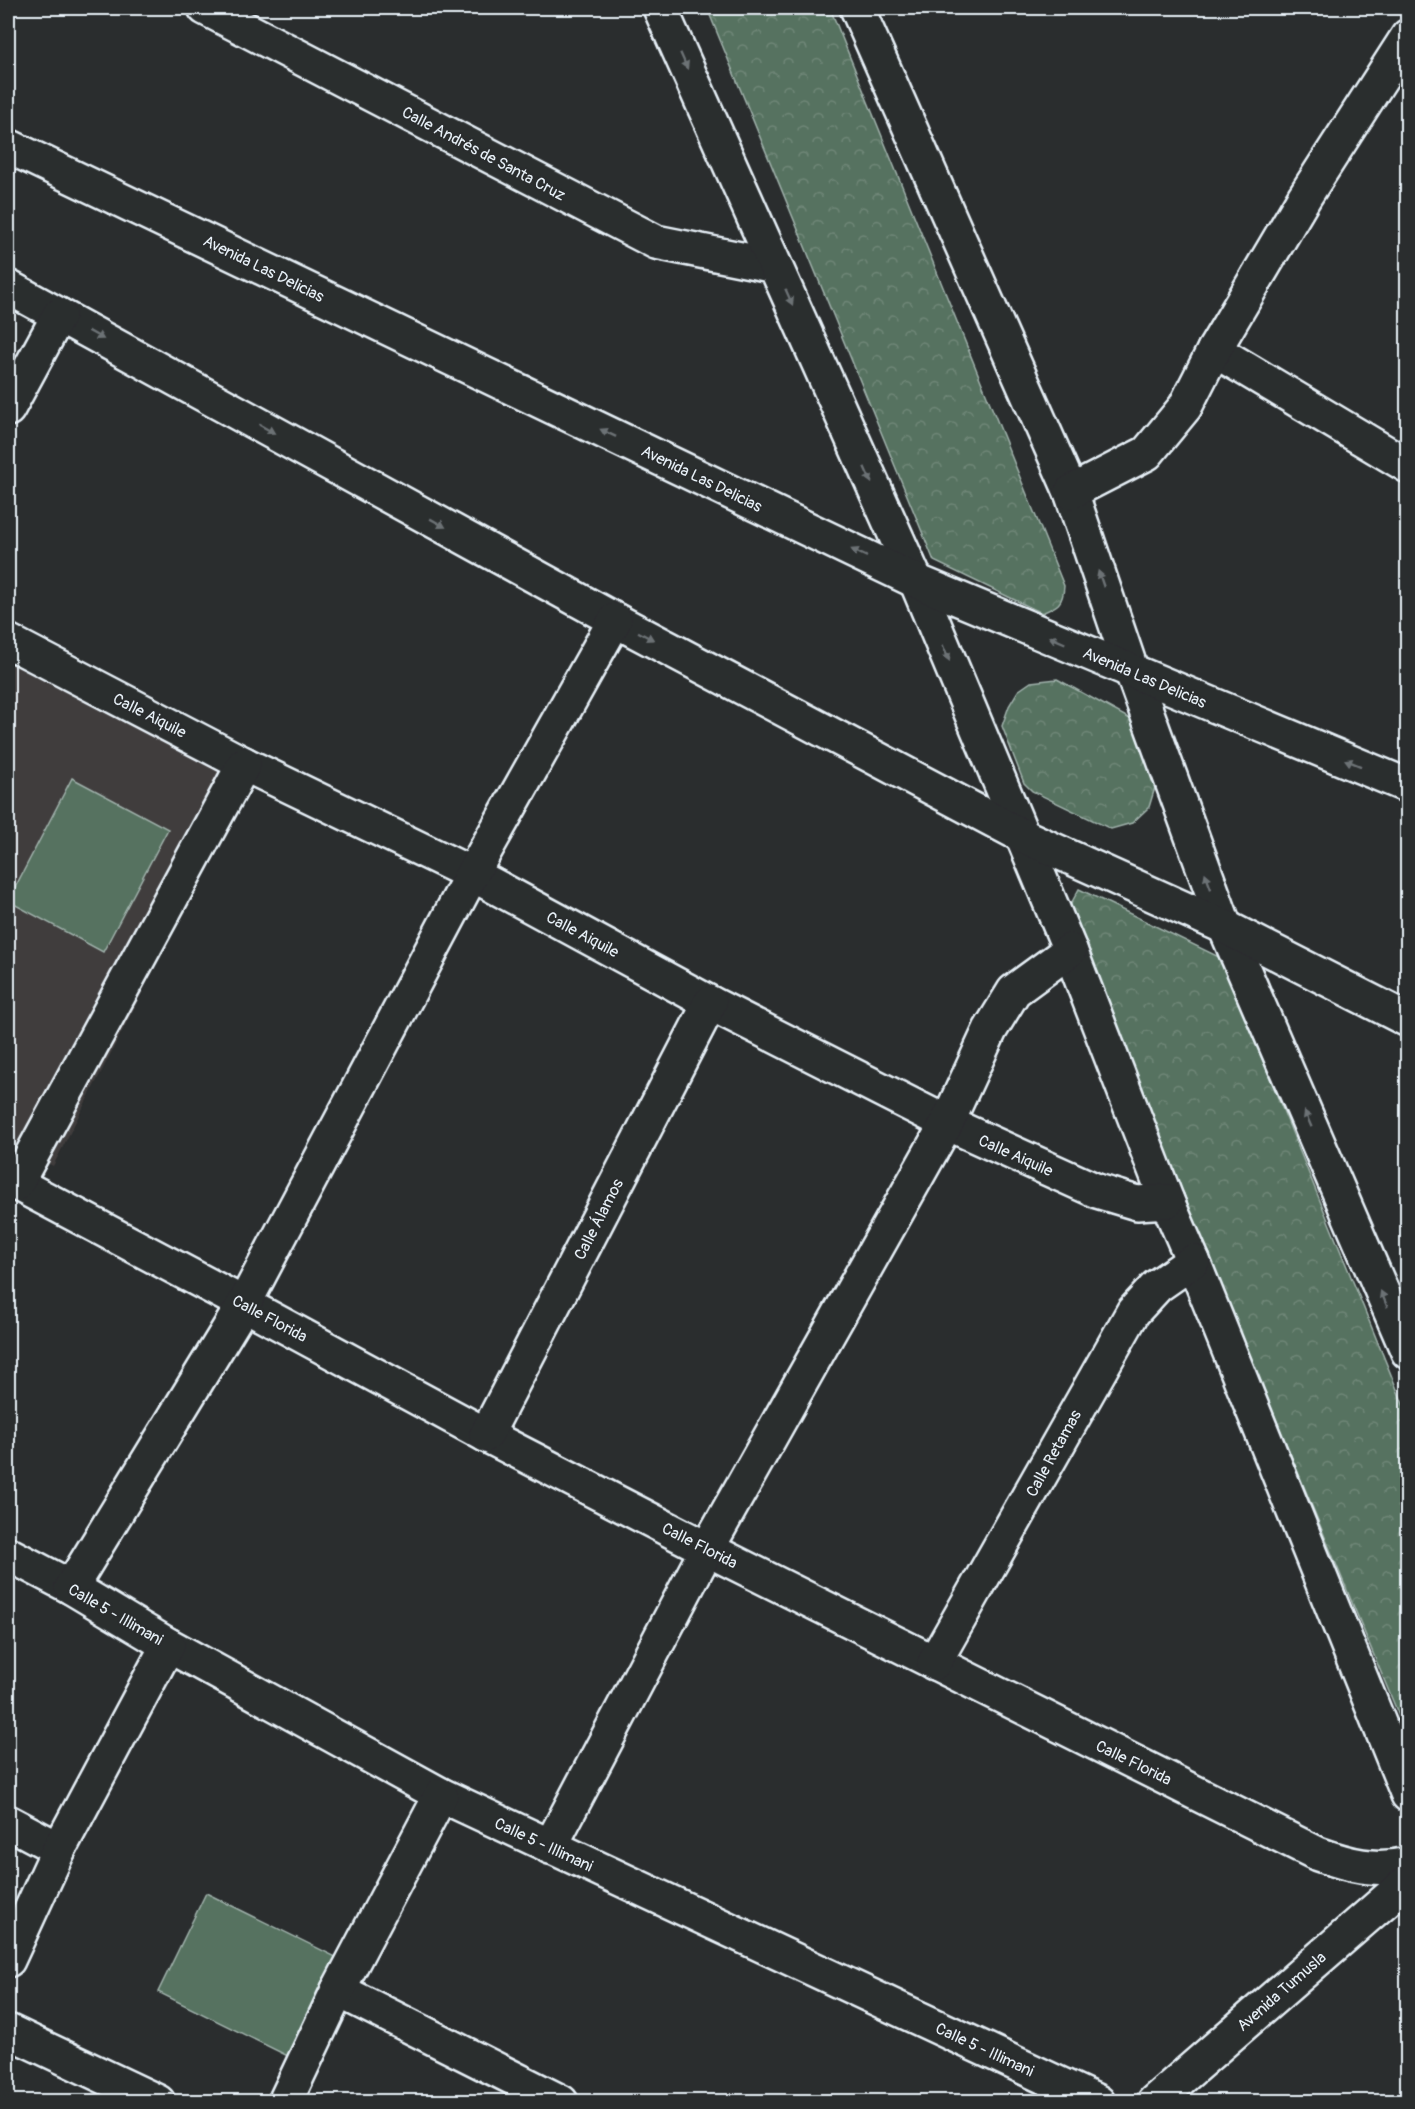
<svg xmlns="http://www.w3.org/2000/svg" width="1415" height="2109" font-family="Pangolin,sans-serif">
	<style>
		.built { fill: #403c3c }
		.park { fill: url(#park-crowns); stroke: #a0b2ac; stroke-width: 1.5 }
		.pitch { fill: #577260; stroke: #a0b2ac; stroke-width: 1.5 }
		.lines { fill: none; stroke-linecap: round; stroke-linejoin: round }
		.minor-casing { stroke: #e8f1f8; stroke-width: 38 }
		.minor { stroke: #2a2d2e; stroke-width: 33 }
		.oneway { fill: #6c7275 }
		.labels { text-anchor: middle; stroke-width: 4.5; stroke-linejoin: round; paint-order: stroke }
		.street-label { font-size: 16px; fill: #e8f1f8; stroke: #2a2d2e }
	</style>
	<defs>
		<pattern id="park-crowns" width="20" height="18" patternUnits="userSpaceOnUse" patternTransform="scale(1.5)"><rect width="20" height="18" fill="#577260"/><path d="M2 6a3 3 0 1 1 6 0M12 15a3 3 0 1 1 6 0" fill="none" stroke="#6f8778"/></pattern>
	</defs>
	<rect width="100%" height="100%" fill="#2a2d2e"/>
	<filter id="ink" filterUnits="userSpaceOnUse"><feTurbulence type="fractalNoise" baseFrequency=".0167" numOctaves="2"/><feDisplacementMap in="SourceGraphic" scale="12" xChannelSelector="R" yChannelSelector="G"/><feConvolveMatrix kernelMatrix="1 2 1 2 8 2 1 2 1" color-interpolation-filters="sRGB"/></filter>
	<g filter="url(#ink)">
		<!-- built -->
		<path class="built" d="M8,658L249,784L53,1166L8,1142Z"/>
		<!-- park -->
		<g class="park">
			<path d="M707,8H830L1064,586C1063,604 1058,606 1042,613L934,561Z"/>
			<path d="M1057,679L1132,720L1157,781L1149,807L1132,823L1111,829L1032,791L1024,783L1002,726L1009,706L1018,691L1031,682Z"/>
			<path d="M1079,889L1221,958L1407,1414V1735L1066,913Z"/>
		</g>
		<!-- pitch -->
		<g class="pitch">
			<path d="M72,778L168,829L103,952L8,901Z"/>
			<path d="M206,1893L348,1963L300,2062L158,1992Z"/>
		</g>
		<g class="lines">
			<defs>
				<g id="minor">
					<path d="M205,8L656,242L775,266"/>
					<path d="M660,8L916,581L1070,950L1167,1201L1193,1261L1408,1795"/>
					<path d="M857,8L1071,492L1132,672L1225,927L1408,1352"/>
					<path d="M8,146L916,581L1408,786"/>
					<path d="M8,287L615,620L1023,836L1225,927L1408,1020"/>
					<path d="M1214,350L1408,466"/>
					<path d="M8,409L59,315"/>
					<path d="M1071,492L1147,453L1185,407L1214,350L1305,196L1408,36"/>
					<path d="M8,641L244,764L472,874L710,1003L947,1123L1097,1191L1137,1203L1167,1201"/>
					<path d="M8,1179L244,1304L486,1435L707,1549L1318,1854C1349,1865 1374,1872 1408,1864"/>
					<path d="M16,1184L244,764"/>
					<path d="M486,1435L710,1003"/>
					<path d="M8,1554L71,1587L168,1645L441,1795L1098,2102"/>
					<path d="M71,1587L244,1304L472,874L615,620"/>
					<path d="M934,1663L1133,1312L1157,1286L1193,1261"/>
					<path d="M8,1822L59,1849"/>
					<path d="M550,1847L707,1549L947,1123L990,1030L1014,991L1070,950"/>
					<path d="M8,1960L59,1849L168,1645"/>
					<path d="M338,1990L561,2102"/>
					<path d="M8,2031L158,2102"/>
					<path d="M285,2102L338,1990L441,1795"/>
					<path d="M1154,2102L1408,1881"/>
				</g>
			</defs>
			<!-- minor casing -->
			<use href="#minor" class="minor-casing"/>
			<!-- minor -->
			<use href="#minor" class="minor"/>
		</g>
		<!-- one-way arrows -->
		<defs><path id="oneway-solid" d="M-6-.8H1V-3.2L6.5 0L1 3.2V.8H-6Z" transform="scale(1.5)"/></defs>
		<g class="oneway">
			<use href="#oneway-solid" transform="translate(684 61) rotate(66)"/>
			<use href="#oneway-solid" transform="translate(789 297) rotate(66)"/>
			<use href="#oneway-solid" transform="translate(96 335) rotate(29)"/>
			<use href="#oneway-solid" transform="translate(267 429) rotate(29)"/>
			<use href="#oneway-solid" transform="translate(608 433) rotate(-154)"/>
			<use href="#oneway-solid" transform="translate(868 475) rotate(66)"/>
			<use href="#oneway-solid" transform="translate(438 523) rotate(29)"/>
			<use href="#oneway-solid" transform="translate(859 553) rotate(-154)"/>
			<use href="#oneway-solid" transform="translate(1101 579) rotate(-109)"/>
			<use href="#oneway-solid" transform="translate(646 636) rotate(28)"/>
			<use href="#oneway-solid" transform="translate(1057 640) rotate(-157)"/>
			<use href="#oneway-solid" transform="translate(946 653) rotate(67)"/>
			<use href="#oneway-solid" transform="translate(1353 763) rotate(-158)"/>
			<use href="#oneway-solid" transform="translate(1208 881) rotate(-110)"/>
			<use href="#oneway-solid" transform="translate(1308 1119) rotate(-113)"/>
			<use href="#oneway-solid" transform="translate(1384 1299) rotate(-113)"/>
		</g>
	</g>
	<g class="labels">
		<!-- street labels -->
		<g class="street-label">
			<text transform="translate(484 153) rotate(28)" y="6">Calle Andrés de Santa Cruz</text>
			<text transform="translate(264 268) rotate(26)" y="6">Avenida Las Delicias</text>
			<text transform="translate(702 478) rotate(26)" y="6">Avenida Las Delicias</text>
			<text transform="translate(1145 677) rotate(23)" y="6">Avenida Las Delicias</text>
			<text transform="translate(150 715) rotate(27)" y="6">Calle Aiquile</text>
			<text transform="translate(583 934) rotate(28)" y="6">Calle Aiquile</text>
			<text transform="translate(1016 1155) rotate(24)" y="6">Calle Aiquile</text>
			<text transform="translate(598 1219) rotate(-63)" y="6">Calle Álamos</text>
			<text transform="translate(270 1318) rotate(28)" y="6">Calle Florida</text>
			<text transform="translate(1053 1453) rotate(-61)" y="6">Calle Retamas</text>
			<text transform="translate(700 1545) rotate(27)" y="6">Calle Florida</text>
			<text transform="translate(116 1614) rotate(30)" y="6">Calle 5 - Illimani</text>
			<text transform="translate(1134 1762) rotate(26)" y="6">Calle Florida</text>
			<text transform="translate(544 1844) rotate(25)" y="6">Calle 5 - Illimani</text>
			<text transform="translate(1281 1991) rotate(-41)" y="6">Avenida Tumusla</text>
			<text transform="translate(985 2049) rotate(25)" y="6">Calle 5 - Illimani</text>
		</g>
	</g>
	<!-- margin -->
	<rect width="1415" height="2109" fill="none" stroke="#2a2d2e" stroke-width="30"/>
	<rect x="15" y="15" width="1385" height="2079" fill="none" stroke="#e8f1f8" stroke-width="2" filter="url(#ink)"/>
</svg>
